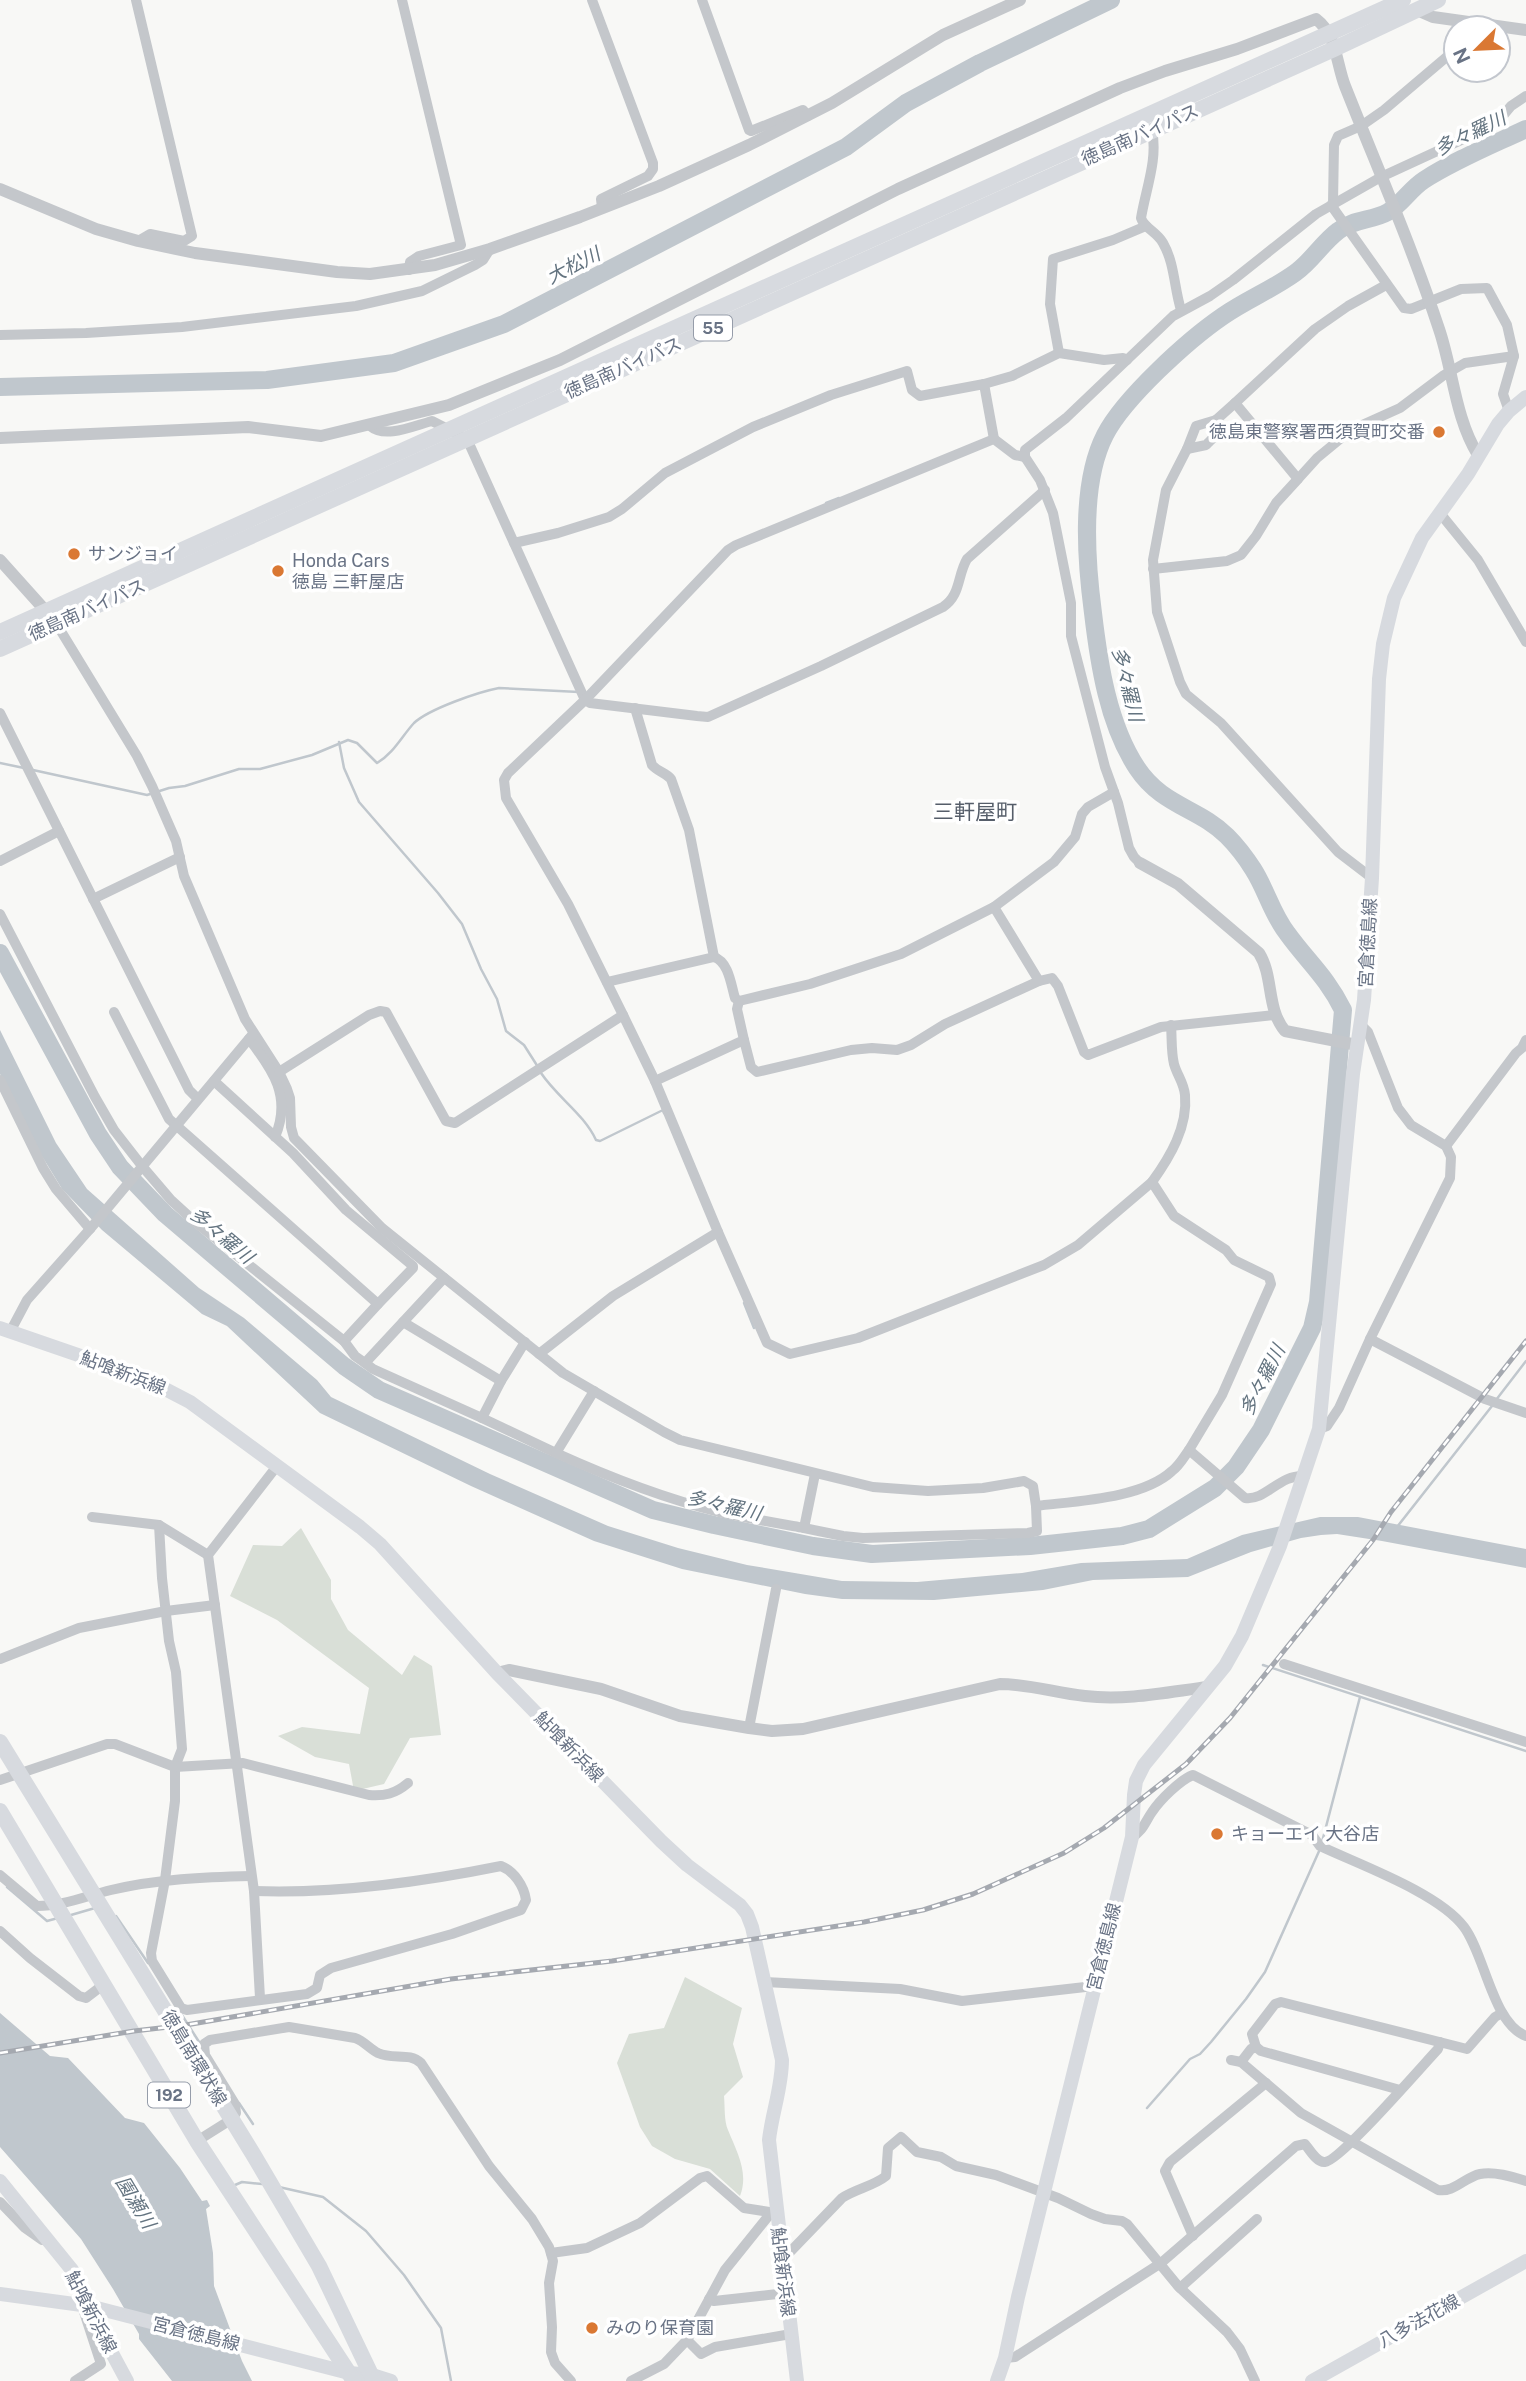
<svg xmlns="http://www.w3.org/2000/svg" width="1526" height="2381" font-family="'Public Sans','Noto Sans JP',sans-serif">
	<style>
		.green { fill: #d9dfd7 }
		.water { fill: #c0c7cd }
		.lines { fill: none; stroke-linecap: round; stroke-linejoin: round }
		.stream { stroke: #c0c7cd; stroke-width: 2.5 }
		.river { stroke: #c0c7cd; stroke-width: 18 }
		.minor { stroke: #c4c7cb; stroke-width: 10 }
		.tertiary { stroke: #c4c7cb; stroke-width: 12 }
		.secondary { stroke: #d7dadf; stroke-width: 14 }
		.trunk { stroke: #d7dadf; stroke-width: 16 }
		.rail-casing { stroke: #a5a9b0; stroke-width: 5 }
		.rail { stroke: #fff; stroke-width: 2.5; stroke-dasharray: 8; stroke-linecap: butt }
		.poi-dot { fill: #da7833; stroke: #fff; stroke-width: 2.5 }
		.labels { text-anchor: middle; stroke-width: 7; stroke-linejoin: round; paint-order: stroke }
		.shield { fill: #fff; stroke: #969daa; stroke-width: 2 }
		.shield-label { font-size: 16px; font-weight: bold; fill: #697385 }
		.street-label { font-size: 18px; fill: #697385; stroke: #fff }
		.poi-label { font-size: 18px; fill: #697385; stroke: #fff; text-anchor: start }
		.water-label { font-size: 19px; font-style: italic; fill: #647480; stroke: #fff }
		.quarter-label { font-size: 21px; fill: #565e6a; stroke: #fff }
	</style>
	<rect width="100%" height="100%" fill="#f8f8f6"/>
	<!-- green -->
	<g class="green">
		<path d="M301,1528L331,1580V1599L348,1630L402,1675L414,1655L432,1666L441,1735L410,1738L384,1784L354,1791L349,1764L315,1757L278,1736L302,1727L360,1734L369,1688L277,1620L230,1596L253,1545L282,1546Z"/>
		<path d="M685,1977L742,2008L733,2044L743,2077L724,2096C725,2107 724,2121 728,2130C737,2152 749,2173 740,2196L710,2169L675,2159L652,2146L640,2127L617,2063L629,2034L664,2028Z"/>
	</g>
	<!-- water -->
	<g class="water">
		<path d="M0,1030L56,1143L87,1189L199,1288L244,1318L317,1380L331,1397L490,1474L608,1526L678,1548L747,1565L842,1581L917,1582L1022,1573L1081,1563L1187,1559L1242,1535L1320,1517H1358L1526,1549V1568L1382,1541L1337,1534L1321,1535L1301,1538L1251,1552L1188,1577L1093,1580L1043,1590L934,1600L842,1599L805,1594L682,1569L594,1541L471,1486L320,1413L227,1326L202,1314L102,1230L62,1189L34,1143L0,1074Z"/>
		<path d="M0,2013L50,2056L68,2058L125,2118L144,2123L180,2168L202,2201L207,2200L210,2206L206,2209L213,2253L214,2286L242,2361L252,2381H172L139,2339V2334L113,2289L81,2239L0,2147Z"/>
	</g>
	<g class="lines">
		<!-- stream -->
		<g class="stream">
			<path d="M826,503L839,498"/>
			<path d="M339,742L344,768L359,802L438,893L462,924L481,969L497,999L506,1031L524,1045L538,1067"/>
			<path d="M0,763L24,768"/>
			<path d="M33,770L147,795L169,788L185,786L239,769H260L312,755L348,740L357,743L377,763C393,754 402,736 414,723C429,709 478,692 499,688L579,692"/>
			<path d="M541,1073C557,1097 584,1114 596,1140L600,1141L663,1110L664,1113"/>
			<path d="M744,1303L754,1328"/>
			<path d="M1496,1400L1526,1361"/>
			<path d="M1397,1527L1492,1406"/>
			<path d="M1263,1665L1526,1751"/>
			<path d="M1322,1842L1360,1697"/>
			<path d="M7,1887L47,1921L58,1918"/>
			<path d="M71,1915L95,1908"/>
			<path d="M116,1916L148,1963"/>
			<path d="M180,2012L201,2045"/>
			<path d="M239,2103L253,2124"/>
			<path d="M1147,2108L1190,2059L1200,2054L1211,2042L1246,1999L1265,1972L1320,1849"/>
			<path d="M235,2185L242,2182L262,2184"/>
			<path d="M279,2187L323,2197L366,2231L404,2275L441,2328L451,2381"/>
		</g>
		<!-- river -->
		<g class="river">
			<path d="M0,387L267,380L394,363L504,324L846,147L906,103L980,63L1111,0"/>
			<path d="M0,953L98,1134L120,1167L165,1214L344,1366L379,1390L653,1510L714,1525L813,1546L872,1554L1030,1546L1122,1536L1149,1529L1215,1488L1236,1467L1261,1430L1312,1328L1318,1302L1343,1010C1327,977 1307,961 1287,933C1272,914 1266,889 1253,869C1246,858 1236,845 1227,836C1199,808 1162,806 1137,768C1108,724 1099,664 1093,613C1086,560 1080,484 1105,435C1124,398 1188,340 1223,316C1246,300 1273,289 1295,273C1312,261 1322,243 1338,231C1353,219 1372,221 1388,212C1402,204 1410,189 1424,180C1455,160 1492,145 1526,129"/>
		</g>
		<!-- minor -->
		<g class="minor">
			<path d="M136,0L192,236L184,241L150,234L138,241"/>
			<path d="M402,0L461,245L419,256L410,262L409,270"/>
			<path d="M592,0L653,163V169L648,176L601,199L602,208"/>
			<path d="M702,0L749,130L751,131L803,110L808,116"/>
			<path d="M1152,130C1158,160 1146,188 1141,218C1144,228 1157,232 1163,243C1175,264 1174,288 1181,310"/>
			<path d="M1333,203L1334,145L1338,136L1361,126L1384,110L1456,49"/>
			<path d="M1331,205L1404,308L1411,309L1461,289L1487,288L1507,325L1514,356"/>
			<path d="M1386,285L1348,306L1315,329L1235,403L1298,479L1317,458L1351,430L1400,408L1444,375L1465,363L1514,356L1503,394L1509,411"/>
			<path d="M0,335L86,333L182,327L356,306L422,291L475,265L483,260L490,249"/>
			<path d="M1059,353L1050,304L1053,259L1113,240L1146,226"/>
			<path d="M984,384L994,439"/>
			<path d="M1216,420L1196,426L1187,449L1166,490L1153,560L1157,612L1180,682L1186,694L1221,723L1338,852L1372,878"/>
			<path d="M370,426C385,439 413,426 432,421L467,439L585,700L590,703L697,716L708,717L821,666L943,607C961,595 957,576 967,559L1045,490"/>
			<path d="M1187,449L1206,445L1213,438L1216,420L1235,403"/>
			<path d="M1439,512L1478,560L1526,642"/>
			<path d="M514,543L558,533L609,517L622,509L665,473L753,427L831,395L907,371L912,390L920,396L984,384L1012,376L1059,353L1104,360L1123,358L1127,360"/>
			<path d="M1153,569L1227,561L1241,555L1256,536L1276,503L1298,479"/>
			<path d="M56,623L137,756L152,786L176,841L184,876L245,1019L279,1072L287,1089L290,1098L291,1127L294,1138L382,1228L563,1373L664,1432L680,1440L873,1487L928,1491L983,1488L1024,1481L1033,1486L1036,1506C1075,1501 1142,1499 1172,1471C1179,1466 1184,1457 1189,1450L1245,1498C1266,1501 1279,1474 1305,1476"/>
			<path d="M0,713L189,1090L198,1099"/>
			<path d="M0,861L59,831"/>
			<path d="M1140,863L1134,857L1129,848L1118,803L1105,767L1071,636V603L1053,513L1040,480L1025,457V450L1066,418L1173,316L1210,296L1233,280L1316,214L1381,177L1496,124L1511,106L1526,96"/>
			<path d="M93,899L180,857"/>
			<path d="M0,914L95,1097L114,1130L142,1166L171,1200L194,1221L344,1341L378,1304"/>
			<path d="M714,957C729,962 731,985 735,998L739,1001L810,984L901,954L994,907L1054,862L1075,837L1082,814L1088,807L1114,792"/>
			<path d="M1039,981L1052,978L1058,986L1084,1052L1088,1055L1161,1027L1275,1015"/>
			<path d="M607,982L714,957L689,830L671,779C665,772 658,772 652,765L635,708"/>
			<path d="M114,1012L169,1119L378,1304L413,1268V1266L346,1210L293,1153L214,1081"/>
			<path d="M623,1015L655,1081L744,1040L737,1009L739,1001"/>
			<path d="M249,1039C273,1070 292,1097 275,1137"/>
			<path d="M744,1040L751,1067L757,1072L851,1050L872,1048L897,1050L911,1045L945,1024L1039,981L994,907"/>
			<path d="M279,1072L369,1015L380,1011L386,1012L446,1121L455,1123L623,1015L568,904L506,798L504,780L508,773L585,700L728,550L736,545L994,439L1015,455L1025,457"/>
			<path d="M0,1080L43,1168L56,1189L90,1229"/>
			<path d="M1446,1146L1516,1053L1522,1048L1526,1040"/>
			<path d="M1152,1182C1170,1157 1188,1127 1185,1095C1184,1083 1177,1075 1174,1064C1171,1052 1172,1038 1171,1025"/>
			<path d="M718,1232L767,1343L790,1354L858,1338L1044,1265L1078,1245L1152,1182L1174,1216L1226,1250L1234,1260L1269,1277L1271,1284L1222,1395L1189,1450"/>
			<path d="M403,1322L501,1381L525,1342"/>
			<path d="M10,1332L27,1300L90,1229L253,1034"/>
			<path d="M1370,1339L1485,1399L1526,1413"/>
			<path d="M344,1341L355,1356L365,1363L444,1278"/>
			<path d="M539,1354L613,1296L718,1232L655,1081"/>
			<path d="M365,1363L373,1369L482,1418L501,1381"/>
			<path d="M482,1418L556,1453L594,1391"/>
			<path d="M1319,1429L1327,1426L1339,1408L1370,1339L1450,1178L1451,1157L1446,1146L1411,1125L1398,1108L1368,1032L1361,1025"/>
			<path d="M556,1453C609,1477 663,1498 719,1512C747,1518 776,1523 804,1528L815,1474"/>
			<path d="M92,1517L159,1525L208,1555"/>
			<path d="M159,1525L162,1578L169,1641L176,1672L182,1749L175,1767V1801L165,1880L151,1953L152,1961L181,2008L187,2010L307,1994L317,1988L320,1975L331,1968L452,1934L521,1910L526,1900C524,1886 514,1871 501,1866C422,1882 336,1894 254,1891"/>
			<path d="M804,1528L843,1536L863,1538L1028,1533L1037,1531L1036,1506"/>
			<path d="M0,1659L79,1628L166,1611L215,1605"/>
			<path d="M1284,1664L1526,1742"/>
			<path d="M749,1728L776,1589"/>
			<path d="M0,1780L107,1744H115L175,1767L243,1763L369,1795C385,1796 395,1794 408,1783"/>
			<path d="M1132,1837C1143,1831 1145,1822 1152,1812C1160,1800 1180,1780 1193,1775L1312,1835L1320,1846C1360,1865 1439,1893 1464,1927C1485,1955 1493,2024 1526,2036"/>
			<path d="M0,1875L37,1906C63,1906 86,1896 111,1890C158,1879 204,1877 251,1876"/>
			<path d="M0,1931L30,1958L79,1996L86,1998L103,1985"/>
			<path d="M765,1982L900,1989L962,2001L1094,1986"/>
			<path d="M260,1998L254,1891L208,1555L277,1466"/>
			<path d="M1256,2047L1261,2051L1400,2090"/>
			<path d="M1231,2060L1241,2062L1301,2113L1438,2190C1454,2193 1465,2177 1480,2174C1494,2171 1513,2177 1526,2181"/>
			<path d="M1241,2062L1251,2049L1256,2047L1252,2034L1275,2004L1281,2002L1467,2049L1495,2017L1502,2013"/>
			<path d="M197,2141L232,2119L236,2113L235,2104L205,2055L204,2044L210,2040L289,2027L355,2038C364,2041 370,2049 378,2053C393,2060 409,2052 421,2063L489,2166L532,2219L549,2247L553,2261L549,2283L552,2327L551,2352L555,2363L571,2381"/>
			<path d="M0,2202L25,2228L42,2240"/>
			<path d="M1193,2236L1165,2171L1170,2162L1266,2083"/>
			<path d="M551,2253L587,2248L640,2223L700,2178L707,2176L744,2208L776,2213"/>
			<path d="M782,2256L789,2253L842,2198C855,2189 874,2186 886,2176L888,2148L901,2137L917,2152L941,2157L956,2166L996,2175L1058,2198L1091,2214L1105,2219L1122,2221L1127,2224L1178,2286L1227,2332L1240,2349L1255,2381"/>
			<path d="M1180,2288L1257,2219"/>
			<path d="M709,2299L714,2301L786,2293"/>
			<path d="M687,2340L701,2354L715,2347L791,2334"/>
			<path d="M1005,2358L1015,2357L1161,2263L1296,2146L1305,2144C1309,2149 1317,2163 1325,2162C1340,2161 1422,2066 1438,2049L1440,2042"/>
			<path d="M75,2381L101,2364L83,2309"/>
			<path d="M631,2381L664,2364L687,2340L725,2270L770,2214"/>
		</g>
		<!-- tertiary -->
		<g class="tertiary">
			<path d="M1417,10L1433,17L1526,30"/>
			<path d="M0,189L96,229L138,241L195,253L337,272L370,274L435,265L490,249L580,217L659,186L749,145L832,103L943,35L1020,0"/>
			<path d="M0,438L248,427L321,436L449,405L560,360L898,189L1120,88L1165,71L1237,49L1316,19C1337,35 1336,63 1345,86C1377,167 1412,247 1439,329C1453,370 1455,418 1478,455"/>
			<path d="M0,560L52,618"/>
			<path d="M1140,863L1178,884L1259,953C1274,977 1266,1008 1285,1031L1357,1045"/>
			<path d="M497,1673L509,1670L601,1689L680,1716L749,1728L772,1731L803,1729L1000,1684C1029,1684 1056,1693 1085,1696C1126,1701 1168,1692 1208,1687"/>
		</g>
		<!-- secondary -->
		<g class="secondary">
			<path d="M0,1328L142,1377L190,1402L360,1527L380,1544L497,1673L661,1841L687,1865L740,1905L747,1914L752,1927L782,2060C782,2087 772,2113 769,2140L797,2381"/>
			<path d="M0,2181L72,2270L98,2327L127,2381"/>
			<path d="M0,2294L89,2306L349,2373L372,2375L391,2381"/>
			<path d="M997,2381L1005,2358L1018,2297L1132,1837L1134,1795L1136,1781L1144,1765L1225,1666L1242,1636L1280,1546L1319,1429L1353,1074L1364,1000L1372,878L1379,679L1383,644L1394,598L1422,538L1468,474L1498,424L1509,411L1526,397"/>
			<path d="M1312,2381L1526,2261"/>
		</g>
		<!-- trunk -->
		<g class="trunk">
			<path d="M0,632L1403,0"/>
			<path d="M0,649L1334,49L1438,0"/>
			<path d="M0,1742L253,2154L319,2266L374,2381"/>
			<path d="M0,1811L197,2141L354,2381"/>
		</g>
		<defs>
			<path id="rail" d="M0,2053L134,2031L186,2025L451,1979L612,1961L864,1922L923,1910L973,1894L1064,1853L1104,1828L1186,1764L1230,1718L1373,1540L1391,1512L1526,1341"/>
		</defs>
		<!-- rail casing -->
		<use href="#rail" class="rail-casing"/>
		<!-- rail -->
		<use href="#rail" class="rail"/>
	</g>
	<!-- markers -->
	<g class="poi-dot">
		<circle cx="1439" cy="432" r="7"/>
		<circle cx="74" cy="554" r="7"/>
		<circle cx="278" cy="571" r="7"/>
		<circle cx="1217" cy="1834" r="7"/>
		<circle cx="592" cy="2328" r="7"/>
	</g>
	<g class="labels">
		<!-- shield labels -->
		<g class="shield">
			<rect x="694" y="315.5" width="38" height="25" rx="5"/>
			<rect x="148" y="2082.5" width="42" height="25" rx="5"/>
		</g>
		<g class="shield-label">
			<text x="713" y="334">55</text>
			<text x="169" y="2101">192</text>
		</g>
		<!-- street labels -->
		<g class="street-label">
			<text transform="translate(1140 135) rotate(-24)" y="6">徳島南バイパス</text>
			<text transform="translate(623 368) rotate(-24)" y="6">徳島南バイパス</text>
			<text transform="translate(87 610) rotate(-24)" y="6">徳島南バイパス</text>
			<text transform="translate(1368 943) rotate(-87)" y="6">宮倉徳島線</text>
			<text transform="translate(123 1373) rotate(21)" y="6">鮎喰新浜線</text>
			<text transform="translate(569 1747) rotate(46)" y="6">鮎喰新浜線</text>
			<text transform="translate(1104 1947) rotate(-76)" y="6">宮倉徳島線</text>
			<text transform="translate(194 2058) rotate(59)" y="6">徳島南環状線</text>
			<text transform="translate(783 2272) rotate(83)" y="6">鮎喰新浜線</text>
			<text transform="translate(91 2312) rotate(63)" y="6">鮎喰新浜線</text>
			<text transform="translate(1419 2321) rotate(-29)" y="6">八多法花線</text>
			<text transform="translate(196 2334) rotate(14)" y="6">宮倉徳島線</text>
		</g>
		<!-- poi labels -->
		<g class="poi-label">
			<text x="1425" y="438" text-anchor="end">徳島東警察署西須賀町交番</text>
			<text x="88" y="560">サンジョイ</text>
			<text x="292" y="567">Honda Cars<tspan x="292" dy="21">徳島 三軒屋店</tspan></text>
			<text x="1231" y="1840">キョーエイ 大谷店</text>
			<text x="606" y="2334">みのり保育園</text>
		</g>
		<!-- water labels -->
		<g class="water-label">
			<text transform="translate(1470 133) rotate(-26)" y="7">多々羅川</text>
			<text transform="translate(573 265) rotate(-27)" y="7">大松川</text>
			<text transform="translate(1128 684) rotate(76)" y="7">多々羅川</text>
			<text transform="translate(222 1235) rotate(40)" y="7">多々羅川</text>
			<text transform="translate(1262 1380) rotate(-63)" y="7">多々羅川</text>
			<text transform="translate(724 1505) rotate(13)" y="7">多々羅川</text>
			<text transform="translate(136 2202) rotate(59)" y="7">園瀬川</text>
		</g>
		<!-- quarter labels -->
		<g class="quarter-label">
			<text x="975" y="819">三軒屋町</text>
		</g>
	</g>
	<!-- north arrow -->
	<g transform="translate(1477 49) rotate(246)"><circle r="33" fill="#ffffff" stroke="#c3c7ce" stroke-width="2"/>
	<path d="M0-5L12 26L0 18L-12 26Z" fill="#da7833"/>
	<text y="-10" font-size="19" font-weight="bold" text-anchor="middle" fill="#697385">N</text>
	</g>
</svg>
